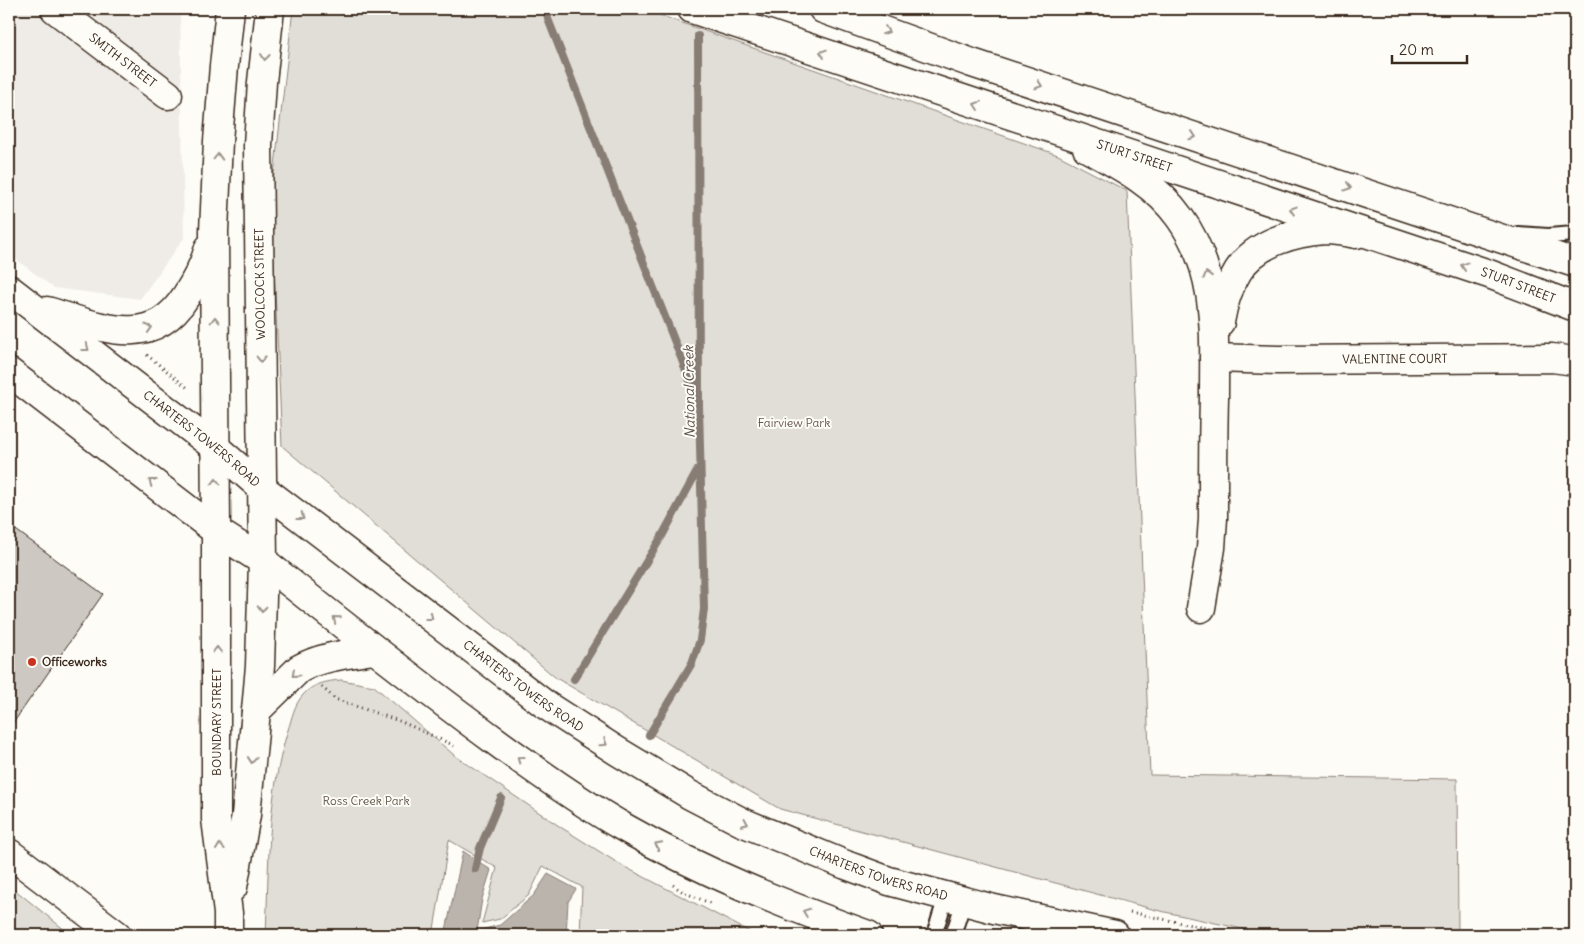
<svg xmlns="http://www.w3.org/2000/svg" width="1584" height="944" font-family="Delius,sans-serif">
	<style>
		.built { fill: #efece7 }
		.green { fill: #e1ded7; stroke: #8e847a }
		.water { fill: #bbb4ad; stroke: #887d74 }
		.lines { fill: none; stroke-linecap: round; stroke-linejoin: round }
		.stream { stroke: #887d74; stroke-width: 8 }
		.building { fill: #cdc8c2; stroke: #3b2a1e }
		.lane-casing { stroke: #3b2a1e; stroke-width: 18 }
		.street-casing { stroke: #3b2a1e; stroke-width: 31 }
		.secondary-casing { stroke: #3b2a1e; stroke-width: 31 }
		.primary-casing { stroke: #3b2a1e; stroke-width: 31 }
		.path { stroke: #3b2a1e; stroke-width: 3; stroke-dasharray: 1 4; stroke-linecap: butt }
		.lane { stroke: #fdfcf7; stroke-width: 14 }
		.street { stroke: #fdfcf7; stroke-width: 28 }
		.secondary { stroke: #fdfcf7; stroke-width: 28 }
		.primary { stroke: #fdfcf7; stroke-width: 28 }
		.oneway { stroke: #9c938a }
		.poi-dot { fill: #c8321e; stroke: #fdfcf7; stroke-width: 2 }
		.labels { text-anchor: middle; stroke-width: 4; stroke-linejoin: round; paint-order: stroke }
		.street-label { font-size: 12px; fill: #3b2a1e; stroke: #fdfcf7 }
		.park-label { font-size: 12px; fill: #64574c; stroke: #fdfcf7 }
		.poi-label { font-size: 12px; font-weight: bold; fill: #3b2a1e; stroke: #fdfcf7; text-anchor: start }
		.water-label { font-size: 14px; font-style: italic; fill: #615349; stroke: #fdfcf7 }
	</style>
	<rect width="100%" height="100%" fill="#fdfcf7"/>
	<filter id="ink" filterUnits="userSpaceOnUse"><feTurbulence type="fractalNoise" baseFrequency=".02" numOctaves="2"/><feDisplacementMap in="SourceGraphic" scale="10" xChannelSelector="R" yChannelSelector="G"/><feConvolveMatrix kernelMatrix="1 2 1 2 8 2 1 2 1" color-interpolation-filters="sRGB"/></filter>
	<g filter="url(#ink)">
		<!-- built -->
		<path class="built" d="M9,9H180L184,238L140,299L54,288L9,254Z"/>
		<!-- green -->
		<g class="green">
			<path d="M293,9H642L1058,155L1127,191L1150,775L1457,779L1458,935H1270L1156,910L780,809L556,678L282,446L271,200Z"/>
			<path d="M341,680L374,686L454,755L562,828L621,865L756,935H580L582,887L543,866L529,895L500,919L482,923L497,868L449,840L433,935H266C269,866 267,796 288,730C292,718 294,705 303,695C312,684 327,681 341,680Z"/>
			<path d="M9,885L71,935H9Z"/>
		</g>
		<!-- water -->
		<path class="water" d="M463,851L491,870L482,899L477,931L500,925L534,895L548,874L576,889L568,902L566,935H445Z"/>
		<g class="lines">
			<!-- stream -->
			<g class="stream">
				<path d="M547,9L548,19L698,401"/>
				<path d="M574,679L662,536L700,466"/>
				<path d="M649,735L692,663L700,640L704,609L699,405L698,36"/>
				<path d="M475,869L480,848L501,798"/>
			</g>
		</g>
		<!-- building -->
		<path class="building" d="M9,525L103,594L9,729Z"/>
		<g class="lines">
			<defs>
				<g id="lane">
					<path d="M1518,234L1548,236L1575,234"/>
					<path d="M934,935L946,897"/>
					<path d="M953,935L964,901"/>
				</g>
				<g id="street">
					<path id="s1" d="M55,9L168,95"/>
					<path d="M1087,148C1121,166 1157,185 1180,218C1219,273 1214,333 1214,397C1213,437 1213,478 1213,518L1211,548L1201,608"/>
					<path d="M1220,322C1223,304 1228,287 1238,271C1255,243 1294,232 1325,230C1335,230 1346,232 1356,234"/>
					<path id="s2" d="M1214,358L1278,360L1552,358L1575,361"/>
					<path d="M9,853L117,935"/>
				</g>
				<g id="secondary">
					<path id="s3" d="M692,9L1489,274L1575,307"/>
					<path d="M823,9L972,63L1575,263"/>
					<path id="s4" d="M262,488L547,706L617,751L690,795L742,822L846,865L889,881L994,909L1115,935"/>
					<path d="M216,531V819L228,913V935"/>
					<path d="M263,561C339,622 415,682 494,740C536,771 580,802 625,828C702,872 785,905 868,935"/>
					<path d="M256,711L299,669C322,656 349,654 374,650"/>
					<path d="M233,887L246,815L256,711L260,666L263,561"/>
				</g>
				<g id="primary">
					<path id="s5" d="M9,289L216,448L262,488"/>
					<path d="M47,311C98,326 151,352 186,296C196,281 204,265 209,248"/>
					<path d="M9,372L216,531L263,561"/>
					<path d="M216,531L214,231L218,141L224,66L230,9"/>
					<path d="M263,561L258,145L262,82L270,9"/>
				</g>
			</defs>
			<!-- lane casing -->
			<use href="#lane" class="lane-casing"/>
			<!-- street casing -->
			<use href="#street" class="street-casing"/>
			<!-- secondary casing -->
			<use href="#secondary" class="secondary-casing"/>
			<!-- primary casing -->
			<use href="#primary" class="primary-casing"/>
			<!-- path -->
			<g class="path">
				<path d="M147,355L189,389"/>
				<path d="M322,687L335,699L402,722L455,746"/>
				<path d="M673,885L683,892L712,904"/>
				<path d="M1130,912L1238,935"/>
				<path d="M771,929L784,935"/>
			</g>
			<!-- lane -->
			<use href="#lane" class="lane"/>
			<!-- street -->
			<use href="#street" class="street"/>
			<!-- secondary -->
			<use href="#secondary" class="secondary"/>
			<!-- primary -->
			<use href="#primary" class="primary"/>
		</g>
		<!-- one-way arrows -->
		<defs><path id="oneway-chevron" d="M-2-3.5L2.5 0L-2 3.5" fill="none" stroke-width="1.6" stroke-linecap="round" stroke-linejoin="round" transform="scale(1.25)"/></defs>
		<g class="oneway">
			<use href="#oneway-chevron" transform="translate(886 31) rotate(20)"/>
			<use href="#oneway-chevron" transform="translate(823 53) rotate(-161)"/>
			<use href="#oneway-chevron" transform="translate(265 57) rotate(97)"/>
			<use href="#oneway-chevron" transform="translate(1039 85) rotate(18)"/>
			<use href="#oneway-chevron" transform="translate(977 105) rotate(-161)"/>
			<use href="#oneway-chevron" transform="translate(1193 136) rotate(18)"/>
			<use href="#oneway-chevron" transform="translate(218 157) rotate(-88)"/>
			<use href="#oneway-chevron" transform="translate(1348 187) rotate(18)"/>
			<use href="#oneway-chevron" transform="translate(1293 210) rotate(-162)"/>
			<use href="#oneway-chevron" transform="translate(1464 266) rotate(-162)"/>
			<use href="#oneway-chevron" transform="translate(1207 275) rotate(-107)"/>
			<use href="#oneway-chevron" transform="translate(215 320) rotate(-90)"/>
			<use href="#oneway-chevron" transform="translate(149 328) rotate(-17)"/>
			<use href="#oneway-chevron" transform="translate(86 348) rotate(38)"/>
			<use href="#oneway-chevron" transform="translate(261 359) rotate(89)"/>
			<use href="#oneway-chevron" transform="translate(152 482) rotate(-143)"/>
			<use href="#oneway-chevron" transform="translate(216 482) rotate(-90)"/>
			<use href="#oneway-chevron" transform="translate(301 517) rotate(38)"/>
			<use href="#oneway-chevron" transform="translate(262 609) rotate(92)"/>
			<use href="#oneway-chevron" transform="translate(430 617) rotate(38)"/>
			<use href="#oneway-chevron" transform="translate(336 619) rotate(-141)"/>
			<use href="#oneway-chevron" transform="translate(217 650) rotate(-90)"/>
			<use href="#oneway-chevron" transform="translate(295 674) rotate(138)"/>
			<use href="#oneway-chevron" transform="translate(604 743) rotate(33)"/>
			<use href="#oneway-chevron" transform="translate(520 759) rotate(-144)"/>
			<use href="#oneway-chevron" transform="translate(252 760) rotate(95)"/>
			<use href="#oneway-chevron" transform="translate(745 823) rotate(24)"/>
			<use href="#oneway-chevron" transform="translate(658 845) rotate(-153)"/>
			<use href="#oneway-chevron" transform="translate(220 847) rotate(-97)"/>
			<use href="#oneway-chevron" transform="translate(806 912) rotate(-159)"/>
		</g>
	</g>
	<!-- markers -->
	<circle class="poi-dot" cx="32" cy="662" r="5"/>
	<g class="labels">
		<!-- street labels -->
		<g class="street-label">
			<text dy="4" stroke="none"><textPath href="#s1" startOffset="85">SMITH STREET</textPath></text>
			<text dy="4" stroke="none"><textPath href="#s3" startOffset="466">STURT STREET</textPath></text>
			<text transform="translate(260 284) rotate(-91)" y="4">WOOLCOCK STREET</text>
			<text dy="4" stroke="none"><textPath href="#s3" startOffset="871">STURT STREET</textPath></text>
			<text dy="4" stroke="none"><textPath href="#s2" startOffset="181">VALENTINE COURT</textPath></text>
			<text dy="4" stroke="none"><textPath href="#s5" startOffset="244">CHARTERS TOWERS ROAD</textPath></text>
			<text dy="4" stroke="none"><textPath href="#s4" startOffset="328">CHARTERS TOWERS ROAD</textPath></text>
			<text transform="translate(217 722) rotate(-90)" y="4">BOUNDARY STREET</text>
			<text dy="4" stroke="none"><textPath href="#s4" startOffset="732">CHARTERS TOWERS ROAD</textPath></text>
		</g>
		<!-- park labels -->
		<g class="park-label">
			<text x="794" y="427">Fairview Park</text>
			<text x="366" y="805">Ross Creek Park</text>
		</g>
		<!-- poi labels -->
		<g class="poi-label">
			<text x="42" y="666">Officeworks</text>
		</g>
		<!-- water labels -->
		<g class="water-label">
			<text transform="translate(689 392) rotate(-91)" y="5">National Creek</text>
		</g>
	</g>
	<!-- margin -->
	<rect width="1584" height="944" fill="none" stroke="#fdfcf7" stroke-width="30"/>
	<rect x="15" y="15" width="1554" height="914" fill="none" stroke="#3b2a1e" stroke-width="2" filter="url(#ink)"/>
	<!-- scale -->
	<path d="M1392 55v8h75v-8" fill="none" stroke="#3b2a1e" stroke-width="2.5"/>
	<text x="1399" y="55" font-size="15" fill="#3b2a1e" stroke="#fdfcf7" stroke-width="4" paint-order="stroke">20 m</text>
</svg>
